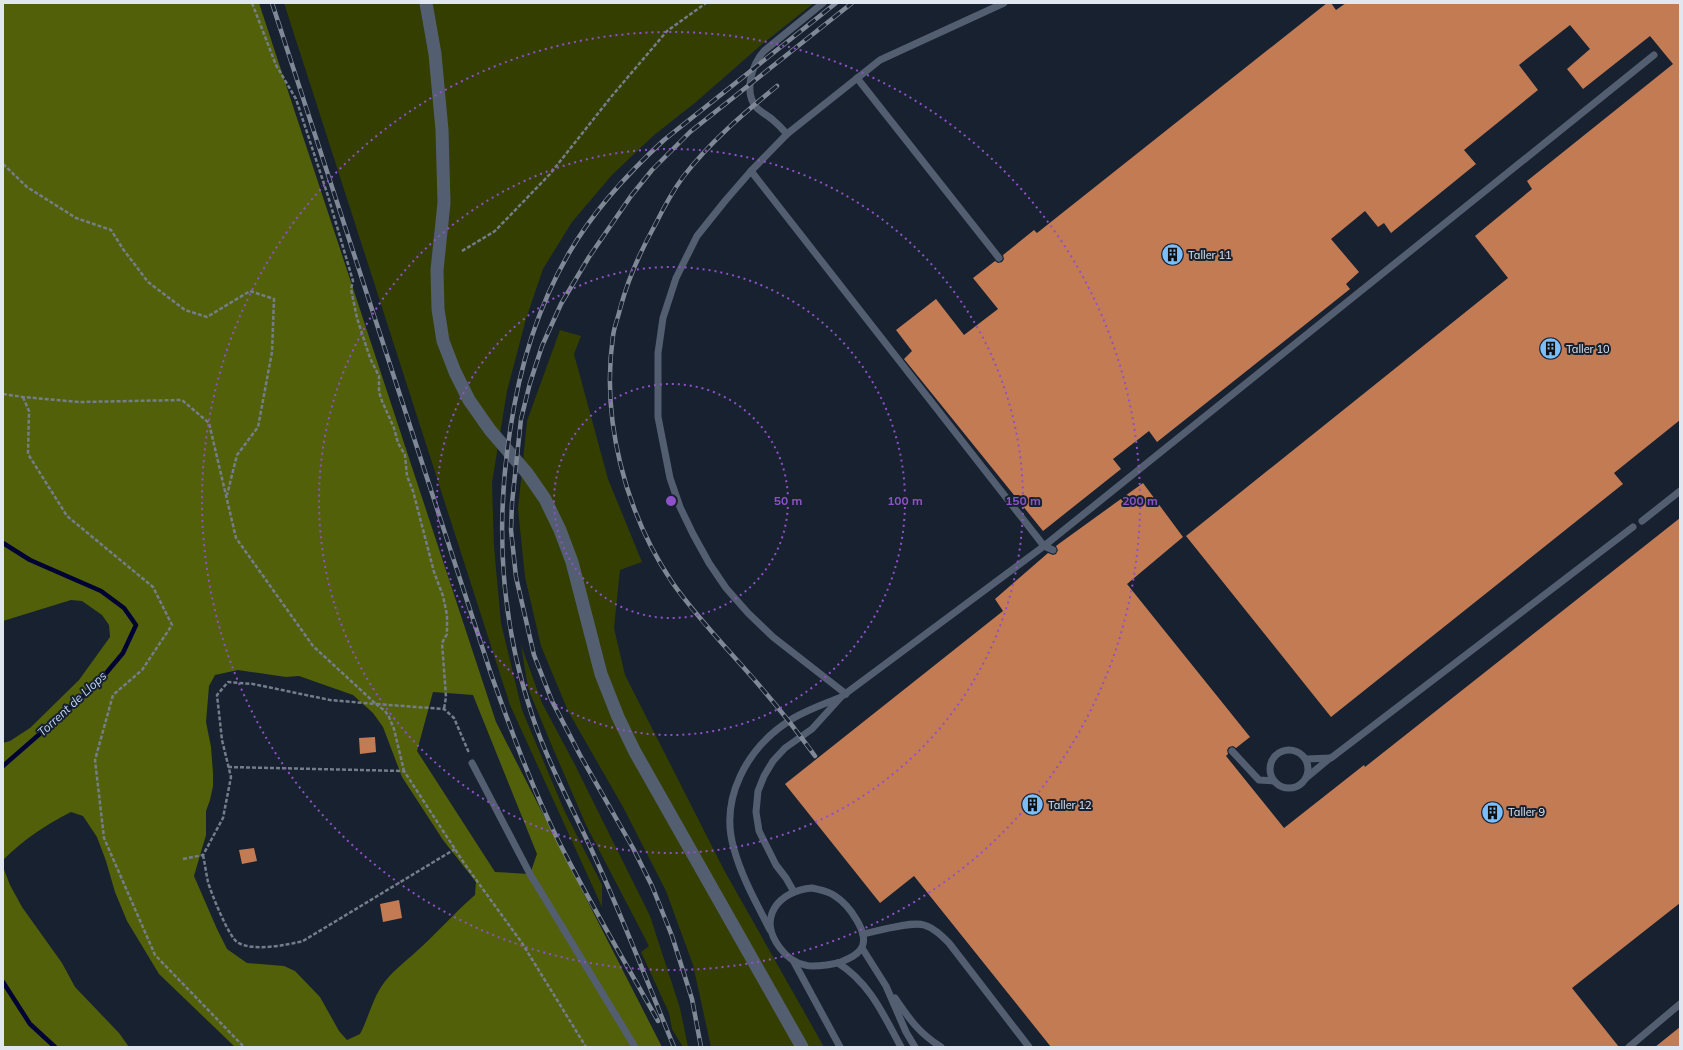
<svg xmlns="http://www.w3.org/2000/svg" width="1683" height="1050" font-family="Mulish,sans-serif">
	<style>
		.green { fill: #343e00 }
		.forest { fill: #526009; fill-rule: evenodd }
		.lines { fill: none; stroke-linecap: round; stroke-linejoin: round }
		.stream { stroke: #000135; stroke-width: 4.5 }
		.building { fill: #c37b54 }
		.path { stroke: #747d89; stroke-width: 2.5; stroke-dasharray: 4 2; stroke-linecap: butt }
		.lane { stroke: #535f71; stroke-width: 7 }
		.street { stroke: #535f71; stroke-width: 13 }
		.rail-casing { stroke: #7f8894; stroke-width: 4.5 }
		.rail { stroke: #172130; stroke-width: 3; stroke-dasharray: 9; stroke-linecap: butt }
		.ring { fill: none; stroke: #8f51c9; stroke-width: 2; stroke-dasharray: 2 4 }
		.labels { text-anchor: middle; stroke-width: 4; stroke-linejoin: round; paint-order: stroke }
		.poi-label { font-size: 11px; fill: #e0e7f1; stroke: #172130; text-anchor: start }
		.water-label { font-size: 12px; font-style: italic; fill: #c1d7fa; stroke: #172130 }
		.centre { fill: #8f51c9; stroke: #172130; stroke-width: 2 }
		.ring-label { font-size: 12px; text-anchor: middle; font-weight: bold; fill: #8f51c9; stroke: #172130; stroke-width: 4; stroke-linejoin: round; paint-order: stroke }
	</style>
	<rect width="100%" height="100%" fill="#172130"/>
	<!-- green -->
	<g class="green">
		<path d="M284,3H814L761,45L696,102L653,136L612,175L572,222L543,269L526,319L507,391L492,483L494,547L501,623L522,710L564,810L602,885V907L510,705Z"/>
		<path d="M560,330L581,336L574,354L608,479L642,562L620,570L614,628L625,675L724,870L824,1047H711L693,965L666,891L623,807L568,711L541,646L525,577L518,509L527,421Z"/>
		<path d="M521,645L542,703L574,763L650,916L680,1008L688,1047H683L672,1029L669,1013L641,952L649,946L586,825L549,739L528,688Z"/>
	</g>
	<!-- forest -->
	<g class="forest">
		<path d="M3,3H259L496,722L662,1047H235L159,974L127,921L115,892L106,861L97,837L83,816L71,812C45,825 23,840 3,860V743L10,741L30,728L79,680L110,637L109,625L102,615L82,601L71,600L3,621ZM238,670L286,677L299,676L353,695L373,713L383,727L402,777L443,840L476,882L475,895C455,912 438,932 418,950C405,962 391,972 381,987C372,1001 368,1019 360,1034L347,1040L339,1031L320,997L295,971L284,966L247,963L227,949L217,929L194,876L206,835V811L210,800L213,786V773L211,747L206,722L209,686L215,675ZM433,692L473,695L537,854L530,874L495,872L417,751Z"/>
		<path d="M3,867L10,885L22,907L62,963L75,987L119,1033L129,1047H3Z"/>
	</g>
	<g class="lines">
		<!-- stream -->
		<g class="stream">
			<path d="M3,543L30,560L101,591L124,608L136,625L123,653L97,684L3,766"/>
			<path d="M3,982L30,1024L55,1047"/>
		</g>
	</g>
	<!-- building -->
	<g class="building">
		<path d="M1327,3H1331L1336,10L1346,3H1680V420L1614,473L1623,484L1331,717L1186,536L1508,278L1475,236L1532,189L1527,181L1673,64L1650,36L1583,89L1567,69L1590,49L1570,25L1519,65L1538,90L1464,150L1476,164L1391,233L1384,223L1378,227L1365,211L1331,239L1359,272L1346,284L1350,289L1157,442L1149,431L1113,459L1121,469L1043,531L904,359L912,351L896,330L936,299L964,335L998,309L973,278L995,261L998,263L1002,262L1004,259L1003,255L1034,230L1037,233Z"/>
		<path d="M1143,483L1183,537L1127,584L1250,737L1236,748L1233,746L1229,747L1227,750L1228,754L1226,756L1284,828L1364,765L1365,767L1680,518V903L1572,988L1619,1047H1051L914,876L880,903L785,784L1003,611L995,599L1048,553L1053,555L1056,554L1058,550L1056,546L1060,543Z"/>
		<path d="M375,737L376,752L360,754L359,738Z"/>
		<path d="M254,848L257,861L242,864L239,850Z"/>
		<path d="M399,900L402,918L383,922L380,904Z"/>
		<path d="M1680,1027V1047H1655Z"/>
	</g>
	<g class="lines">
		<!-- path -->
		<g class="path">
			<path d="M252,3L276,65L296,99L328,196L353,281L351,289L357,318L370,358L379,376V392L382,401L394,428L398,443L405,455L407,476L413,491L434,572L443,596L447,615V634L442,643L446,697L444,709"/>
			<path d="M3,164L27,187L76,218L111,230L123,249L148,282L185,310L207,317L250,291L274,299L272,352L258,427L237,455L227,495"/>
			<path d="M462,251L495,231L550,174L611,97L667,31L706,3"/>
			<path d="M3,394L23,397L79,402L182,400L209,423L236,538L313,646L376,704L444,709L454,718L469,753"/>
			<path d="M23,397L29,411L28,454L67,516L153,587L172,625L142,670L113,695L95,760L104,838L155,955L244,1047"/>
			<path d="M228,767L404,771L464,863L522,943L586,1047"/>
			<path d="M203,855C205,864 206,873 208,882C211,893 229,937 237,942C251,952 288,945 303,941L455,849"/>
			<path d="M183,859L203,855L223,818L231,777L222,740L217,695L228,682L253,684L330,700L376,704L385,711L389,717L394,729L404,771"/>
		</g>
		<!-- lane -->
		<g class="lane">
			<path d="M857,78L999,258"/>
			<path d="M787,134C783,130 779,125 774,121C769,116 762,113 757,108C743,93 752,64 764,51L823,3"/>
			<path d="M751,171L1044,546L1053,550"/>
			<path d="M1642,521L1680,491"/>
			<path d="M846,694L773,637L748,613L726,588L709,563L693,534L680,507L670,478L658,417V353L663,318L676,278L697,236L725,201L751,171L787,134L880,60L1004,3"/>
			<circle cx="1289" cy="769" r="19"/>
			<path d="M1232,751L1259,780L1274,781"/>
			<path d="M1306,759L1331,758L1633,527"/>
			<path d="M472,763L530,874L635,1047"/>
			<path d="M1306,778L1330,758"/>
			<path d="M812,888C820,890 829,891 835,896C848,904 871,934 861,949C856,956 848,959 841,962C836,964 831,964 826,965C819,966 811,967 805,965C795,963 786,956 780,948C757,918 778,891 812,888Z"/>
			<path d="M794,892L786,878L776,865L759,831L756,812L758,791L764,776L773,761L785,748L812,729L841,697L1044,546L1654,55"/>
			<path d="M770,930C757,904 742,878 734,849C719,799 747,748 789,721C804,711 822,705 839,698"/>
			<path d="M863,934C878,931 911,921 924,925C934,928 942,936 949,943L1029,1047"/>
			<path d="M862,948L886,986L906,1032L915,1047"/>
			<path d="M794,962L840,1047"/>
			<path d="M838,963C870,983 884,1016 901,1047"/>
			<path d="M895,998C910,1020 919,1033 941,1047"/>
			<path d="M1629,1047L1680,1004"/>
		</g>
		<!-- street -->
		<path class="street" d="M426,3L435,54L442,130L444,203L437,270L438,309L443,341L455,372L469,400L490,430L527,473L545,499L560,530L572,562L601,674L618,717L635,752L802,1047"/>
		<defs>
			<g id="rail">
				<path d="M272,3L491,674C511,730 531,785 557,838C588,900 624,960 658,1021"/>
				<path d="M777,86C743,114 710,142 683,177C672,192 663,209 655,225C640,252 628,279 620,309C618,318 614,327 613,336C601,419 625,512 672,582C699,621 733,654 764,691C782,712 799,734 815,756"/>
				<path d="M674,1047C649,986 625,924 598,864C576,814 549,767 532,715C501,622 495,527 510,431C519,369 537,308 569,253C594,210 627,174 664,140L836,3"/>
				<path d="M701,1047L692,999L672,936L652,886L633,848L580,755L552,701L534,655L516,577L511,530L512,503L521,419L530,383L542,346L561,304L589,257L631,196L652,170L690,132L852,3"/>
			</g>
		</defs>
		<!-- rail casing -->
		<use href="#rail" class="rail-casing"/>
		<!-- rail -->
		<use href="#rail" class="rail"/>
	</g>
	<!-- distance rings -->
	<g class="ring">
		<circle cx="671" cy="501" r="117"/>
		<circle cx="671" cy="501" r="234"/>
		<circle cx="671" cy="501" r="352"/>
		<circle cx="671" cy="501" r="469"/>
	</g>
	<!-- icons -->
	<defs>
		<symbol id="building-disc" viewBox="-11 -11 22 22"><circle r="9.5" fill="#7cbef9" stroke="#172130"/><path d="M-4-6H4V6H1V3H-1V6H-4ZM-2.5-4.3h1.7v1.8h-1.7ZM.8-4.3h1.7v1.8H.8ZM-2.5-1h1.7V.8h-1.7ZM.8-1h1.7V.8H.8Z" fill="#111"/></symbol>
	</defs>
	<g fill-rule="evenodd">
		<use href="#building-disc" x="1160" y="242" width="25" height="25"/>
		<use href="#building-disc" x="1538" y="336" width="25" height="25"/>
		<use href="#building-disc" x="1020" y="792" width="25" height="25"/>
		<use href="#building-disc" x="1480" y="800" width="25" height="25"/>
	</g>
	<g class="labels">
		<!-- poi labels -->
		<g class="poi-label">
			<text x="1188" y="259">Taller 11</text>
			<text x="1566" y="353">Taller 10</text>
			<text x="1048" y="809">Taller 12</text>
			<text x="1508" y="816">Taller 9</text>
		</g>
		<!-- water labels -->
		<g class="water-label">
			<text transform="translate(72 704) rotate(-43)" y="4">Torrent de Llops</text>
		</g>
	</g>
	<circle cx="671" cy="501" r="6" class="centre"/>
	<g class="ring-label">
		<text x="788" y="505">50 m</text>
		<text x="905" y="505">100 m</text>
		<text x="1023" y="505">150 m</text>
		<text x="1140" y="505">200 m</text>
	</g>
	<!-- border -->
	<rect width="1683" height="1050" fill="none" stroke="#e0e7f1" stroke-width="8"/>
</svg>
